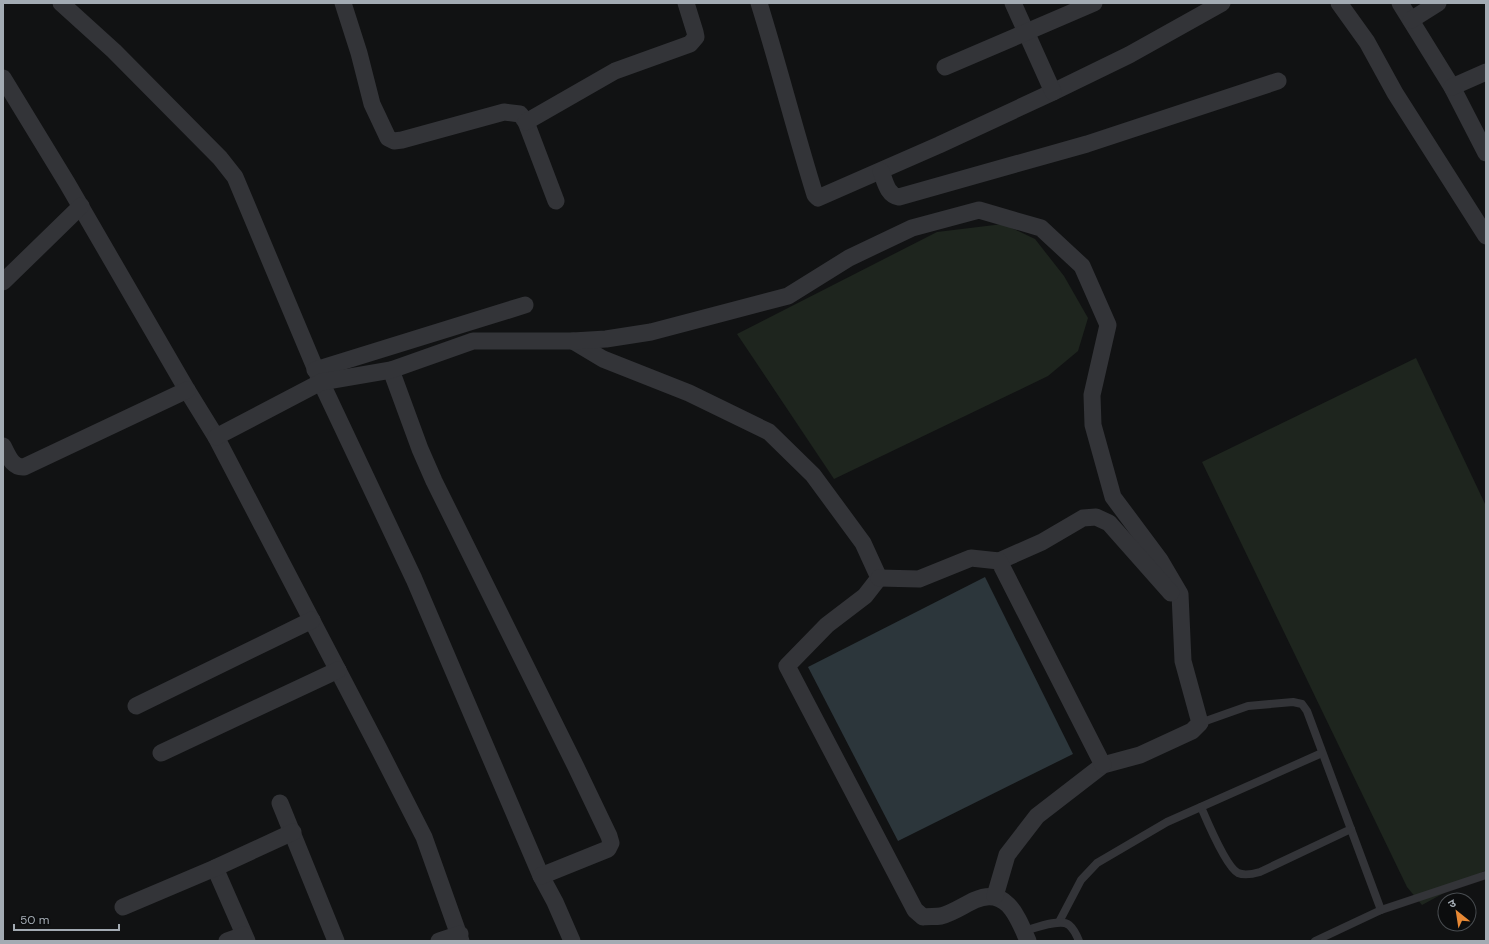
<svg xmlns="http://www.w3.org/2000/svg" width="1489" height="944" font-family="'DM Sans','Noto Sans Devanagari',sans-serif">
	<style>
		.green { fill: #1e251e }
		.water { fill: #2c363b }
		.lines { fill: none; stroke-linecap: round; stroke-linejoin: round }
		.lane { stroke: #333438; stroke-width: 8 }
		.street { stroke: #333438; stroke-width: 17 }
	</style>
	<rect width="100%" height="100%" fill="#111213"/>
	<!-- green -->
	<g class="green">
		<path d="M1003,224L1035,239L1064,276L1088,318L1078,351L1048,376L834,479L737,334L937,232Z"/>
		<path d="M1416,358L1486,506V870L1422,905L1407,887L1202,462Z"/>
	</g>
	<!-- water -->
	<path class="water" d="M985,577L1073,754L898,841L808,667Z"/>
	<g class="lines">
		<!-- lane -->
		<g class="lane">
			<path d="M1200,723L1248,706L1293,702L1302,704L1307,711L1381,910"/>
			<path d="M1201,807C1207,821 1226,867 1238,873C1245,876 1253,874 1260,872L1351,829"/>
			<path d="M1059,922L1081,880L1097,863L1167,822L1322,753"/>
			<path d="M1024,931C1035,928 1060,918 1069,925C1074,929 1077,936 1079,941"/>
			<path d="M1315,941L1381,910L1486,875"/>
		</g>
		<!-- street -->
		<g class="street">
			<path d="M61,3L114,51L220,158L235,177L321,382L414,579L541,876L555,902L572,941"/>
			<path d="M343,3L359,53L372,104L388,138L394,141L402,140L504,112L520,114L526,122L556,201"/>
			<path d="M759,3C779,67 795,131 815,195L818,198L939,145L1053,92L1129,55L1222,3"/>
			<path d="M1013,3L1053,92"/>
			<path d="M1339,3L1367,42L1395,93L1486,236"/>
			<path d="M1400,3L1452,87L1486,153"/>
			<path d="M1411,20L1438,3"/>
			<path d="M945,67L1094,3"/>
			<path d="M3,78L67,183L187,390L216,437L378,747L424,837L461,941"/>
			<path d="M1452,87L1486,72"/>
			<path d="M526,122L615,71L690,44L696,37L695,32L686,3"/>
			<path d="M881,171C885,181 887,195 899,197L1087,144L1278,81"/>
			<path d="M3,282L81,206"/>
			<path d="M573,341L603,359L689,393L769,432L813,475L863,543L879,578L865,596L827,625L787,666L915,910L923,917C928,916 935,917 941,916C953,913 964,905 975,900C1007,886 1018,918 1028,941"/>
			<path d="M315,370L525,305"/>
			<path d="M391,370L420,449L434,481L576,767L609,836L611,843L608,849L541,876"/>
			<path d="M216,437L321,382L391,370L473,341H573L606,339L651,332L788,296L849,258L912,228L979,210L1041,228L1082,266L1108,325L1092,395L1093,425L1113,497L1160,560L1180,594L1183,661L1200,723L1192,731L1140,755L1103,765L1037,816L1007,855L995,896"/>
			<path d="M3,446C8,455 12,468 24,467L187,390"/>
			<path d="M999,561L1042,542L1083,518L1096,517L1109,523L1171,593"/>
			<path d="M879,578L919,579L971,558L999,561L1103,765"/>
			<path d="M136,706L312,620"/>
			<path d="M161,753L338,670"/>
			<path d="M280,803L336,941"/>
			<path d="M215,868L247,941"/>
			<path d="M123,907L215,868L293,832"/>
			<path d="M227,941L244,935"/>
			<path d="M439,941L460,934"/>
		</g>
	</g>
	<!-- border -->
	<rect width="1489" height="944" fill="none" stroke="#a3abb3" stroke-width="8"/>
	<!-- north arrow -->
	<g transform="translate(1457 912) rotate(330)"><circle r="19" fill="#0c0d0e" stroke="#484c50"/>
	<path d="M0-3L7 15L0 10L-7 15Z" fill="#e88935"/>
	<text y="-6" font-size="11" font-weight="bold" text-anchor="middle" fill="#a3abb3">उ</text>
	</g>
	<!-- scale -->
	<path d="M14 924v6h105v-6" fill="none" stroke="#a3abb3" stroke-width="2"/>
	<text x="20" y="924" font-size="12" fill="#a3abb3" stroke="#0c0d0e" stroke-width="3" paint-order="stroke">50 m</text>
</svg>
